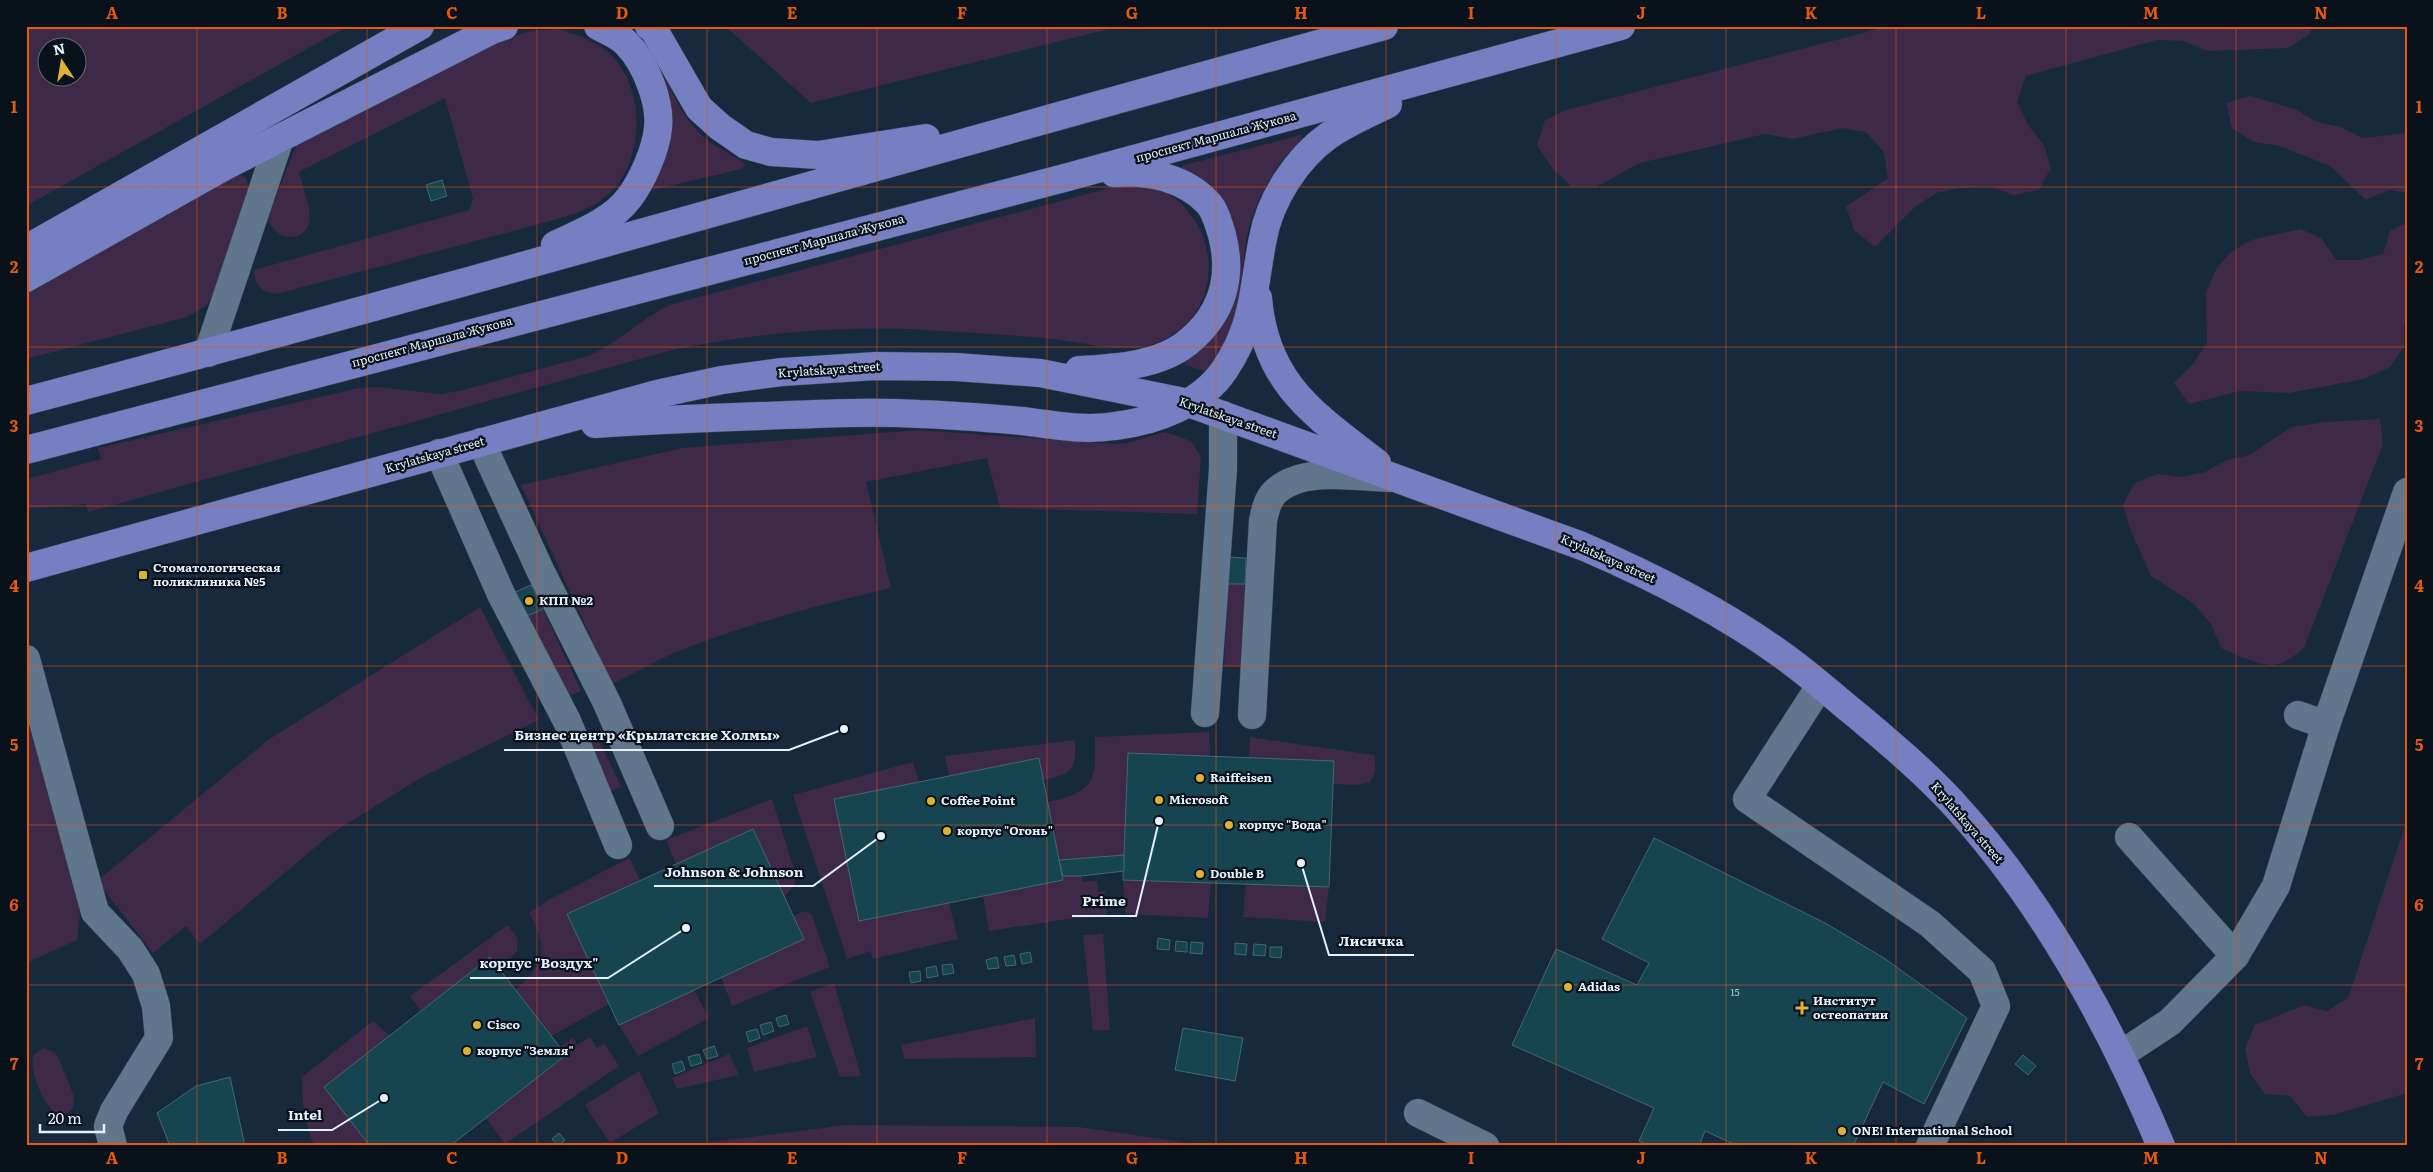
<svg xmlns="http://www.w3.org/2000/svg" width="2433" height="1172" font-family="Literata,serif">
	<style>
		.green { fill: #3e2949; fill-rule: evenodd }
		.building { fill: #164551; stroke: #436771 }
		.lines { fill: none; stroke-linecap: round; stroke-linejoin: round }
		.minor-casing { stroke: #374758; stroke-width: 29 }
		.major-casing { stroke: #374758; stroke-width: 29 }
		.minor { stroke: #5f768d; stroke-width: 28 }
		.major { stroke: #757fc1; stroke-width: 28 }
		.grid { fill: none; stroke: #e8590c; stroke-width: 1; stroke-opacity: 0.55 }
		.poi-dot { fill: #deb133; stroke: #09111a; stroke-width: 2 }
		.labels { text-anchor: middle; stroke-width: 4.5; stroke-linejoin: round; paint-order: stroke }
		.number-label { font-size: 10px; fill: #b0c6d3 }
		.street-label { font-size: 12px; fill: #e4f1fe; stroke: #09111a }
		.poi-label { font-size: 12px; font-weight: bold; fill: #e4f1fe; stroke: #09111a; text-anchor: start }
		.leader { fill: none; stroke: #e4f1fe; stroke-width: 2 }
		.callout-dot { fill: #e4f1fe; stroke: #09111a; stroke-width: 2 }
		.callout-label { font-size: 14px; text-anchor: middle; font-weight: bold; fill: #e4f1fe; stroke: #09111a; stroke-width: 4.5; stroke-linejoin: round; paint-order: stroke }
		.neatline { fill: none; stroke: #e8590c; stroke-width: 2 }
		.grid-label { font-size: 16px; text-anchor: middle; font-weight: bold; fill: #e8590c }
	</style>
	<rect width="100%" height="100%" fill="#16293d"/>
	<!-- green -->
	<g class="green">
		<path d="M26,26H348L26,206ZM48,48H78V78H48Z"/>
		<path d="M725,26H1121L811,103Z"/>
		<path d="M1890,26H2311L2310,34L2288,48L2207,51L2184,41L2157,40L2026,76L2017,102L2028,125L2044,145L2051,168L2039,190L2013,195L1989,186L1960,188L1936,193L1915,207L1875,247L1854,230L1846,207L1888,178L1884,152L1866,132L1842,128L1793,139L1765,134L1640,163L1596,187L1571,186L1553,169L1537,146L1545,120L1566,110Z"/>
		<path d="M557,29C579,35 598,41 614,58C648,96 644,172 600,201C586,211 570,215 554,220L277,294C262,293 254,285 254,270L469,210L473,199L445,98L299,172C302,186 312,208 309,222C303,246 272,239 268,217L297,143L497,41L531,31Z"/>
		<path d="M663,78L666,79C678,105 690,129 714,145C724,151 734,156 744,163L745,166L741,169L653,190L651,186Z"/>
		<path d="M2250,96L2297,110L2317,122L2341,127L2363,138L2407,133V193L2389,190L2366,200L2330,166L2280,146L2254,142L2232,128L2226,103Z"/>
		<path d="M1301,135L1303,139C1275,162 1252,206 1246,241C1243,257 1244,272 1241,287C1237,316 1224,350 1205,371L1185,365L1183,362C1218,336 1225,328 1236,286L1181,166Z"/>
		<path d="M240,175L246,178L250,193L215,291L206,306L187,317L26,359V294L229,178Z"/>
		<path d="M1121,185C1155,188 1175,189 1195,221C1221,262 1210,317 1164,340C1130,356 1088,343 1052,339C1005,334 957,332 909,329C831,326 753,334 676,349L88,512L86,504L26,509V479L101,459L98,448L359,388L377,387L441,394L463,390L588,356C618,343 640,320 669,305Z"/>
		<path d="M2407,223V324L2404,325V347L2390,367L2364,379L2289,393L2240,391L2189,404L2174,383L2194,363L2207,342L2206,292L2216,269L2231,252L2251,240L2301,229L2322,239L2336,260H2359L2383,254L2390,231Z"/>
		<path d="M2380,419L2383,444L2304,648C2297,654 2284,664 2274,665C2260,666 2234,654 2221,648L2211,624L2194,604L2151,576L2130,529L2123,505L2134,484L2157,474L2181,477L2205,472L2226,460L2250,455L2291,427L2326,422Z"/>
		<path d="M919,430L1112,444L1127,443L1165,432L1191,441L1201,457L1197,514L1000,508L987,458L866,482L891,588C817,605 745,625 674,653C653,662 633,674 612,684L521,485L682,448Z"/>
		<path d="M1228,584H1245L1241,667L1224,666Z"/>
		<path d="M480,607L539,720L422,777L331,834L200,944L186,926L153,953L97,881L268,740Z"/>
		<path d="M543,609L581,691L565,698L527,616Z"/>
		<path d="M26,689L81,904L77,940L26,963Z"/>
		<path d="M594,731L621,786L609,792L582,737Z"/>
		<path d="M1209,732L1210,756L1124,855L1059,860L1048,802C1095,792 1096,782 1095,737Z"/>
		<path d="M1250,737L1375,755V773L1370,782L1358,785L1333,784L1334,761L1249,758Z"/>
		<path d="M1075,740C1077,769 1072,775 1043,780L1039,758L949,776L945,756Z"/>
		<path d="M913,762L919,782L834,799L859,921L949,903L958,939L873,959L871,951L847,959L793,795Z"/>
		<path d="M772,799L795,872V885L784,897L753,829L676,864L666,840Z"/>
		<path d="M2407,820V1093L2333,1115L2307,1117L2290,1096L2265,1094L2250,1074L2245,1048L2255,1025L2304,1005L2327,1011L2348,998Z"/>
		<path d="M629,858L640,880L567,914L609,1004L551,1036L515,990C545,966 549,946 529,913L552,898Z"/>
		<path d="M1063,876H1081L1082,882L1097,881L1098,892L1105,891L1107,917L1068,919L989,931L983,896L1063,880Z"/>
		<path d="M1123,880L1211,883L1208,918L1125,914Z"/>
		<path d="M1246,884L1329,887L1325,922L1243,917Z"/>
		<path d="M804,911L812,915L830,967L732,1006L721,977L804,939L793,916Z"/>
		<path d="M508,925L518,939L517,951L500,970L489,957L421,1011L410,996Z"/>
		<path d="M1103,934L1110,1030H1093L1083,935Z"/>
		<path d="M834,983L861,1076L840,1077L810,992Z"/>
		<path d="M694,990L709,1018L638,1056L619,1025Z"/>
		<path d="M1035,1018L1036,1057L905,1059L901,1045Z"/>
		<path d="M373,1021L390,1036L370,1146H315C304,1125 302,1101 302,1077Z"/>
		<path d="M807,1026L817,1057L754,1072L747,1048Z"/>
		<path d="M590,1037L597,1048L604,1043L619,1066L505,1144L486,1118L566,1055L560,1047L573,1038L577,1045Z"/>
		<path d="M43,1048L54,1052L58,1057L74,1096L73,1108C49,1134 29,1069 33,1056Z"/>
		<path d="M729,1054L739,1075L677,1089L672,1078Z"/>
		<path d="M639,1071L659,1113L610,1143L585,1105Z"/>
		<path d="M846,1125L1079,1127L1209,1146H682Z"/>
	</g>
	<!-- building -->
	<g class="building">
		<path d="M442,180L447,196L431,201L426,185Z"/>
		<path d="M1229,557L1246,558L1245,584H1228Z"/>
		<path d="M531,585L543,609L527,616L515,592Z"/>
		<path d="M1128,753L1334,761L1329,887L1123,880Z"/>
		<path d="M1039,758L1063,880L859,921L834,799Z"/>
		<path d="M753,829L804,939L619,1025L567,914Z"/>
		<path d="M1654,838L1825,923L1884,958L1967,1018L1924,1104L1883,1082L1853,1146H1738L1705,1131L1699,1146H1650L1639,1141L1654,1108L1512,1045L1556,949L1637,985L1649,963L1602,939Z"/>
		<path d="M1124,855V871L1081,876H1063L1059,860Z"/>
		<path d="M1158,938L1170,940L1169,950L1157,949Z"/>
		<path d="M1176,941L1187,942V952L1175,951Z"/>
		<path d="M1191,942L1203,943L1202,954L1190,953Z"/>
		<path d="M1235,943L1247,944L1246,955L1235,954Z"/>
		<path d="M1254,944L1266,945L1265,956L1253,955Z"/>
		<path d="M1270,947H1282L1281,958L1270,957Z"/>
		<path d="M1030,952L1032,962L1022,964L1020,954Z"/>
		<path d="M1014,955L1016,965L1006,966L1004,957Z"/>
		<path d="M490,957L566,1055L450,1146H370L324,1087Z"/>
		<path d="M997,957L999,968L988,969L986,960Z"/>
		<path d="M952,964L954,973L943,975L942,965Z"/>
		<path d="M936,966L938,976L927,978L926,968Z"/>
		<path d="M920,971L921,981L911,983L909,972Z"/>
		<path d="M786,1015L789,1024L779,1027L776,1018Z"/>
		<path d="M771,1022L774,1031L763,1035L760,1025Z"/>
		<path d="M1183,1028L1243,1038L1235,1081L1175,1070Z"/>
		<path d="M757,1029L760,1038L749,1042L746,1032Z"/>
		<path d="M714,1046L718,1056L707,1059L703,1050Z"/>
		<path d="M699,1054L702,1063L691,1066L688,1057Z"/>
		<path d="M2023,1055L2036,1066L2028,1075L2015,1064Z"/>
		<path d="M682,1061L685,1070L675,1074L672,1064Z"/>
		<path d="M230,1077L245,1146H170L157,1113L196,1086Z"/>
		<path d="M559,1133L565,1140L558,1146L552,1139Z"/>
	</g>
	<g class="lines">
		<defs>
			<g id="minor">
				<path d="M208,353L280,138"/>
				<path d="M481,442L541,572L607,703L660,826"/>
				<path d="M439,453L501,594L567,721L618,845"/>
				<path d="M26,659L95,912L130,949L146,974L156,1006L159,1038L114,1111L108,1126L113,1146"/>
				<path d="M1820,686L1747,799L1930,924L1982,971L1996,1006L1930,1146"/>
				<path d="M1205,713L1223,469V415"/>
				<path d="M1252,715L1263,521C1265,511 1267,500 1275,492C1303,466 1355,477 1389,478"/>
				<path d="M2298,715L2326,725"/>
				<path d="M2129,837L2235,956"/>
				<path d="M2120,1055L2170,1022L2235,956L2276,886L2326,725L2407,492"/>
				<path d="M1418,1113L1485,1146"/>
			</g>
			<g id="major">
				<path d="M649,26L654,30L699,108L720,127L746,145L771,152L818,155L926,138"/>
				<path d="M555,245C580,233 612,221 629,198C642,181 656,150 658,128C661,102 645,62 627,44C620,36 607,31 598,26"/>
				<path d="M26,249L420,26"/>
				<path d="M26,278L225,166L492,30L504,26"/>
				<path d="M1258,298C1265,384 1315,415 1377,463"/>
				<path d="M1079,370C1114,368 1158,366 1187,343C1223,314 1233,277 1222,235C1219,225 1215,210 1208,203C1185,178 1148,170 1114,173"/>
				<path d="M26,401C480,281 931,150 1384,26"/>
				<path d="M595,424C650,420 706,418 762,416C814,414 867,411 919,414C954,415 988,418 1022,421C1053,425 1084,431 1115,426C1156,421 1202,404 1225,369C1255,324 1253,288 1263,238C1270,200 1296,159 1328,136C1346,123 1368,114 1388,104"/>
				<path d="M26,450L1068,177L1621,26"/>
				<path d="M26,568L657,394L722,380L782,372L876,366L956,367L1040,373L1189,403L1582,546C1652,576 1720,610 1782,655C1809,674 1834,697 1859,717C1891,744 1923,771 1952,802C2043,901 2109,1022 2161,1146"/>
			</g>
		</defs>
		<!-- minor casing -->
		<use href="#minor" class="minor-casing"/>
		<!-- major casing -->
		<use href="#major" class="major-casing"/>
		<!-- minor -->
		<use href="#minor" class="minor"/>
		<!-- major -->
		<use href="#major" class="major"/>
	</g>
	<!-- grid -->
	<path class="grid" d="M197,26V1146M367,26V1146M537,26V1146M707,26V1146M877,26V1146M1047,26V1146M1216,26V1146M1386,26V1146M1556,26V1146M1726,26V1146M1896,26V1146M2066,26V1146M2236,26V1146M26,187H2407M26,347H2407M26,506H2407M26,666H2407M26,825H2407M26,985H2407"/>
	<!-- markers -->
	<g class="poi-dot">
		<rect x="138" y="570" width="10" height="10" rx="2.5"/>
		<circle cx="529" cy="601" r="5"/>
		<circle cx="1200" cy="778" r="5"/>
		<circle cx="1159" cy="800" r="5"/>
		<circle cx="931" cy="801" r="5"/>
		<circle cx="1229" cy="825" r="5"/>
		<circle cx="947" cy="831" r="5"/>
		<circle cx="1200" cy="874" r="5"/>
		<circle cx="1568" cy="987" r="5"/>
		<path d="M1799.5 1000.5h5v5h5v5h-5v5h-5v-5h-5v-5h5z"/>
		<circle cx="477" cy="1025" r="5"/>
		<circle cx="467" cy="1051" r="5"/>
		<circle cx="1842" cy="1131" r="5"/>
	</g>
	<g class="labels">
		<!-- number labels -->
		<g class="number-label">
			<text x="1735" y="996">15</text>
		</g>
		<!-- street labels -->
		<g class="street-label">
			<text transform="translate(1216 137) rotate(-15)" y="4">проспект Маршала Жукова</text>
			<text transform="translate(824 240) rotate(-15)" y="4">проспект Маршала Жукова</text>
			<text transform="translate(432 342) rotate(-15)" y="4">проспект Маршала Жукова</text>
			<text transform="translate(829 370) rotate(-4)" y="4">Krylatskaya street</text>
			<text transform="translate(1228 418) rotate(19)" y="4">Krylatskaya street</text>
			<text transform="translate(435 455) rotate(-16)" y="4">Krylatskaya street</text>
			<text transform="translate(1608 559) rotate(24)" y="4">Krylatskaya street</text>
			<text transform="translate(1967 823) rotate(49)" y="4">Krylatskaya street</text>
		</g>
		<!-- poi labels -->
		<g class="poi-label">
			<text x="153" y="572">Стоматологическая<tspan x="153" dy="14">поликлиника №5</tspan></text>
			<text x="539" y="605">КПП №2</text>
			<text x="1210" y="782">Raiffeisen</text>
			<text x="1169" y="804">Microsoft</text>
			<text x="941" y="805">Coffee Point</text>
			<text x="1239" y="829">корпус "Вода"</text>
			<text x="957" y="835">корпус "Огонь"</text>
			<text x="1210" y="878">Double B</text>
			<text x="1578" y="991">Adidas</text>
			<text x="1813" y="1005">Институт<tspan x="1813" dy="14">остеопатии</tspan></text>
			<text x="487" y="1029">Cisco</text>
			<text x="477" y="1055">корпус "Земля"</text>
			<text x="1852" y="1135">ONE! International School</text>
		</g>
	</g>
	<!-- callouts -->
	<path class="leader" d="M844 729L789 750H504M881 836L813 886H654M1159 821L1136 916H1072M1301 863L1329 955H1414M686 928L608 978H470M384 1098L332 1130H278"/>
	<g class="callout-dot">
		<circle cx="844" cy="729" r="5"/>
		<circle cx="881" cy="836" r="5"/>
		<circle cx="1159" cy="821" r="5"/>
		<circle cx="1301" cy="863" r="5"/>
		<circle cx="686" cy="928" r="5"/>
		<circle cx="384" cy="1098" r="5"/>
	</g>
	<g class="callout-label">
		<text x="647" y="740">Бизнес центр «Крылатские Холмы»</text>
		<text x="734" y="877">Johnson &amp; Johnson</text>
		<text x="1104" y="906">Prime</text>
		<text x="1371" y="946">Лисичка</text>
		<text x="539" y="968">корпус "Воздух"</text>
		<text x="305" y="1120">Intel</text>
	</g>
	<!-- border -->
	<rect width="2433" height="1172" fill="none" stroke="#09111a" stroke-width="55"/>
	<!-- north arrow -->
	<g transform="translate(62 62) rotate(348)"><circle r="24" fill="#09111a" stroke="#616b75"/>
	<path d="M0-4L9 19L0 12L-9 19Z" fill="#deb133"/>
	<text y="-8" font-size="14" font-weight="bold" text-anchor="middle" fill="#e4f1fe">N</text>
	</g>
	<!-- scale -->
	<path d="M40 1124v8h64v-8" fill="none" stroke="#e4f1fe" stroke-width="2.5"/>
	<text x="48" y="1124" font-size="15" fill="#e4f1fe" stroke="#09111a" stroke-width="4" paint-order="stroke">20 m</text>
	<rect x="28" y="28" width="2378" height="1116" class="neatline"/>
	<g class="grid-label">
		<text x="112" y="19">A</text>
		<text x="282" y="19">B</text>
		<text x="452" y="19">C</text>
		<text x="622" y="19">D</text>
		<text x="792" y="19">E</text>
		<text x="962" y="19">F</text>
		<text x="1132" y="19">G</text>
		<text x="1301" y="19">H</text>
		<text x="1471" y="19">I</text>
		<text x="1641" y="19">J</text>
		<text x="1811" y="19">K</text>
		<text x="1981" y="19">L</text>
		<text x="2151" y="19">M</text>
		<text x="2321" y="19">N</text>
		<text x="14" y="113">1</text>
		<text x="2419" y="113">1</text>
		<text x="14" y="273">2</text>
		<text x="2419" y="273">2</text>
		<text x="14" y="432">3</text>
		<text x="2419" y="432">3</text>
		<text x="14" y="592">4</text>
		<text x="2419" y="592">4</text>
		<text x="14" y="751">5</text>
		<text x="2419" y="751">5</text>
		<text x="14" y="911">6</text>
		<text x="2419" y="911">6</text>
		<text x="14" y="1070">7</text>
		<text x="2419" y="1070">7</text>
		<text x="112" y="1164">A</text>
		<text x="282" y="1164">B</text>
		<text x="452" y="1164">C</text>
		<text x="622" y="1164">D</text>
		<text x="792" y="1164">E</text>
		<text x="962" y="1164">F</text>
		<text x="1132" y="1164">G</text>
		<text x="1301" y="1164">H</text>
		<text x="1471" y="1164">I</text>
		<text x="1641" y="1164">J</text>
		<text x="1811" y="1164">K</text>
		<text x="1981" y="1164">L</text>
		<text x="2151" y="1164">M</text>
		<text x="2321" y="1164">N</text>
	</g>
</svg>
